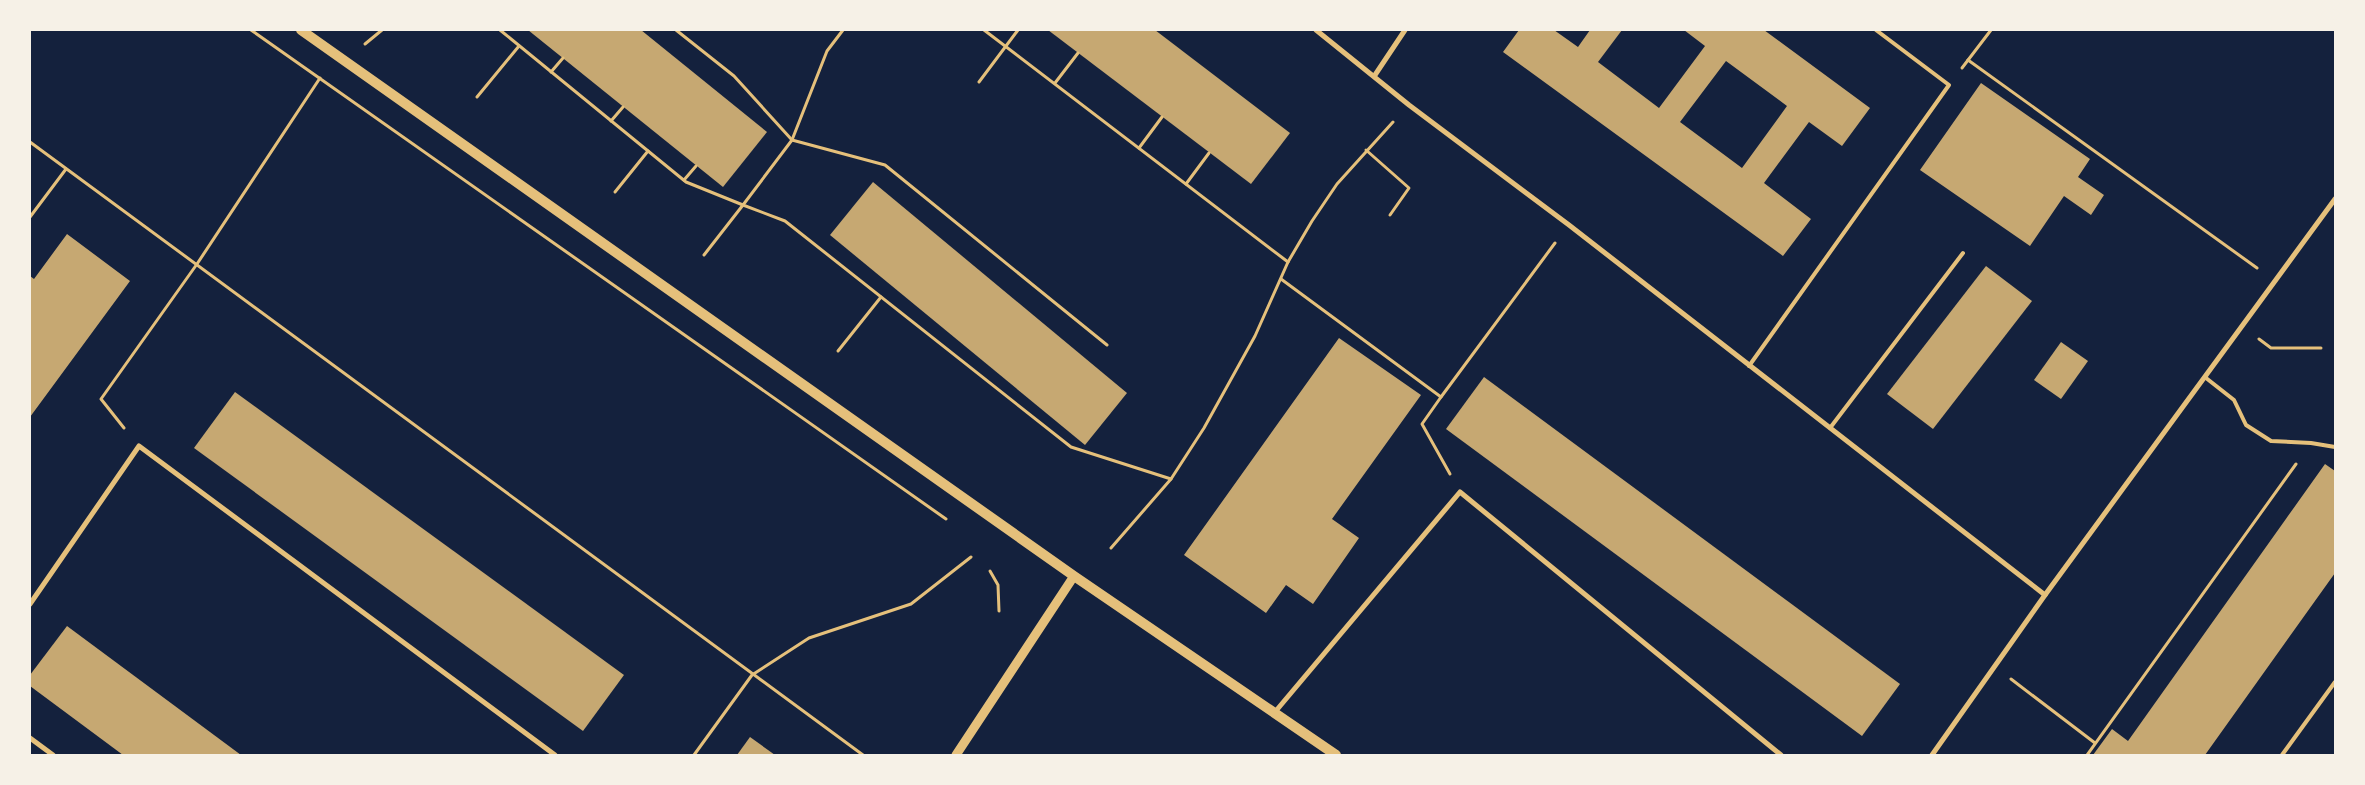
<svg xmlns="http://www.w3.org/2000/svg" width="2365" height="785" font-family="Signika,sans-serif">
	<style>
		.building { fill: #c6a872; fill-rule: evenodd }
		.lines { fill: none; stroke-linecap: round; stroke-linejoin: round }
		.path { stroke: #e5c07b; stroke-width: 3 }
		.service { stroke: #e5c07b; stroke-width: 4 }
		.minor { stroke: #e5c07b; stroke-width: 5 }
		.tertiary { stroke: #e5c07b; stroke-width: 9 }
		.secondary { stroke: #e5c07b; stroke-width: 10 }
	</style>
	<rect width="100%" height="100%" fill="#14213d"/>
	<!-- building -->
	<g class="building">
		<path d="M528,30H641L767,132L723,187Z"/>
		<path d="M1048,30H1155L1290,133L1251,184Z"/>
		<path d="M1519,30H1554L1578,47L1590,30H1622L1598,62L1659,108L1705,46L1684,30H1764L1870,108L1842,146L1809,122L1764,183L1811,219L1783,256L1503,52ZM1726,61L1787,106L1742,168L1680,122Z"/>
		<path d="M1981,83L2090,159L2078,177L2104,195L2091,215L2064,196L2030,246L1920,170Z"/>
		<path d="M873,182L1127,393L1085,445L830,235Z"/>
		<path d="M67,234L130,281L30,417V276L34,279Z"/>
		<path d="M1986,266L2032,301L1933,429L1887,394Z"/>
		<path d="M1339,338L1421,395L1332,519L1359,538L1313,604L1286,585L1266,613L1184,555Z"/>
		<path d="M2061,342L2088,361L2061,399L2034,380Z"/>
		<path d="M1484,377L1900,684L1862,736L1446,429Z"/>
		<path d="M235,392L624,675L583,731L194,448Z"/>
		<path d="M2325,464L2335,471V573L2205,755H2093L2112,729L2128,741Z"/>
		<path d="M67,626L241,755H123L30,686V675Z"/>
		<path d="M750,737L775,755H737Z"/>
	</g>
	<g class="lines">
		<!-- path -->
		<g class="path">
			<path d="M251,30L946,519"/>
			<path d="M500,30L686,182L743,205L704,255"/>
			<path d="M676,30L734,76L792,140L885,165L1107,345"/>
			<path d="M843,30L827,51L792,140L743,205L785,221L1071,447L1171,479"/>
			<path d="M984,30L1288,262"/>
			<path d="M365,44L382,30"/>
			<path d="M1968,60L2257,268"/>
			<path d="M1962,68L1991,30"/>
			<path d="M551,72L563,58"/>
			<path d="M979,82L1018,30"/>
			<path d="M1055,83L1078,53"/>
			<path d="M477,97L519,46"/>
			<path d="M611,121L623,107"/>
			<path d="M30,142L863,755"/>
			<path d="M1139,148L1162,117"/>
			<path d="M1366,150L1409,188L1390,215"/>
			<path d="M684,180L696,166"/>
			<path d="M1186,184L1209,153"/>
			<path d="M615,192L648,151"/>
			<path d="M30,217L66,169"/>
			<path d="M1281,279L1441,397L1422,424L1450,474"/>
			<path d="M2259,339L2271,348H2321"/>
			<path d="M838,351L881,297"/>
			<path d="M1441,397L1555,243"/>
			<path d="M124,428L101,399L197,264L320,78"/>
			<path d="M1111,548L1171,479L1204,428L1255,336L1288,262L1312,221L1337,184L1393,122"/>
			<path d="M990,571L998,585L999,611"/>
			<path d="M2011,679L2095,743"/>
			<path d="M694,755L752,675L809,638L911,604L971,557"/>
			<path d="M2087,755L2296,464"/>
		</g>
		<!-- service -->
		<g class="service">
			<path d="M1749,366L1949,85L1876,30"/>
			<path d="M2206,378L2234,400L2246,425L2271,441L2311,443L2335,447"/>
			<path d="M1830,428L1963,253"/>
			<path d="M2282,755L2335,682"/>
		</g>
		<!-- minor -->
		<g class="minor">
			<path d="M1316,30L1409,105L1569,225L2045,595"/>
			<path d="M1375,75L1405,30"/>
			<path d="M30,604L139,446L555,755"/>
			<path d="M1275,712L1460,492L1781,755"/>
			<path d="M30,738L53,755"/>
			<path d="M1932,755L2045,595L2335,199"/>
		</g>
		<!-- tertiary -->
		<path class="tertiary" d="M956,755L1074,576"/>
		<!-- secondary -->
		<path class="secondary" d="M301,30L1074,576L1336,755"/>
	</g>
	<!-- border -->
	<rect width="2365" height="785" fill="none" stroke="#f6f1e7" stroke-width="62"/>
</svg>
